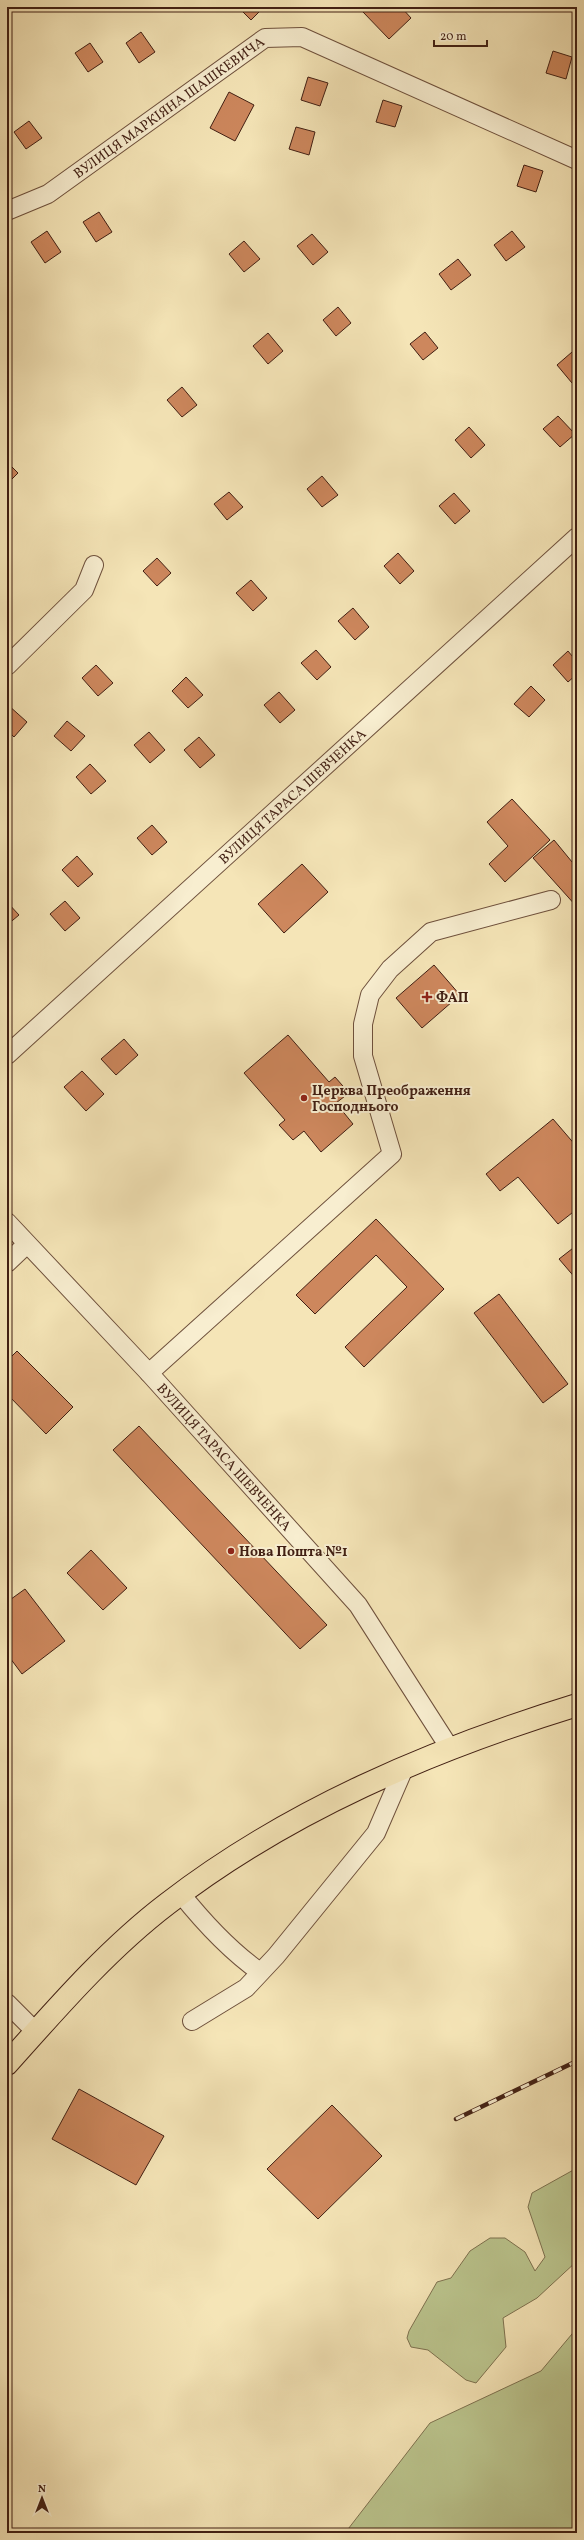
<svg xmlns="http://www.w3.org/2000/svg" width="584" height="2540" font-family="Vollkorn,serif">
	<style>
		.green { fill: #bbc58e; stroke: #7e7250 }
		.building { fill: #cd875d; stroke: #411f13 }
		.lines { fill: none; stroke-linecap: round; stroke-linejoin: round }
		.minor-casing { stroke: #6e503c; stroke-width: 20 }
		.highway-casing { stroke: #411f13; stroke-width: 24 }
		.minor { stroke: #f8eed0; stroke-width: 18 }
		.highway { stroke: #f5e5b7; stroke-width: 22 }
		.rail-casing { stroke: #411f13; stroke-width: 4.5 }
		.rail { stroke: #f8eed0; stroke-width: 3; stroke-dasharray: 9; stroke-linecap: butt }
		.poi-dot { fill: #8f2418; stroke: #f8eed0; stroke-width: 1.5 }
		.labels { text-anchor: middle; stroke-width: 4; stroke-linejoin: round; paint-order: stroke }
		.street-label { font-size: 14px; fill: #411f13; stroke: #f8eed0 }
		.poi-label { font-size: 14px; font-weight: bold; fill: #411f13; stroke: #f8eed0; text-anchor: start }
	</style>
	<rect width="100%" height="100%" fill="#f5e5b7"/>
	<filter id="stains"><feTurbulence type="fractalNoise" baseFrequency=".005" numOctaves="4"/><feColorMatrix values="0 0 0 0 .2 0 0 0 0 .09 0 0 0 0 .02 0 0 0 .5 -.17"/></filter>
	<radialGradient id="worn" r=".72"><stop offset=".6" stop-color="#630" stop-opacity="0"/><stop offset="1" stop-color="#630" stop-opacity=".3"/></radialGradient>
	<!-- green -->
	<g class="green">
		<path d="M577,2168V2261L537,2298L503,2318L506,2347L476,2383L466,2380L428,2350L411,2347L407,2338L409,2331L437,2282L451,2278L470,2251L490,2238H505L525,2252L535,2271L545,2257L528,2207L532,2193Z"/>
		<path d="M577,2328V2533H345L430,2423L541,2371Z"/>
	</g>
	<!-- building -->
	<g class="building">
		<path d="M238,7H264L251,20Z"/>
		<path d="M368,7H401L411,18L389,39L363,12Z"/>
		<path d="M141,32L155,52L139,63L126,43Z"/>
		<path d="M90,43L103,62L88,72L75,53Z"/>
		<path d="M553,51L572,57L566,79L546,73Z"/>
		<path d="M308,77L328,83L320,106L301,100Z"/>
		<path d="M229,92L254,105L235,141L210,128Z"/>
		<path d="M383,100L402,106L395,127L376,122Z"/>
		<path d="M29,121L42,138L26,149L14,132Z"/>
		<path d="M296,127L315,132L309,155L289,149Z"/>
		<path d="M524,165L543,171L536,192L517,186Z"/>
		<path d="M99,212L112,232L96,242L83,222Z"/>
		<path d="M47,231L61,252L45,263L31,242Z"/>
		<path d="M512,231L525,247L506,261L494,245Z"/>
		<path d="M312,234L328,252L313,265L297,246Z"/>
		<path d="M244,241L260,259L244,272L229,254Z"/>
		<path d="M458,259L471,275L451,290L439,274Z"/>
		<path d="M338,307L351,323L336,336L323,320Z"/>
		<path d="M425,332L438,348L423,360L410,344Z"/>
		<path d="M268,333L283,351L268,364L253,346Z"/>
		<path d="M572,352L577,358V378L572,383L557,365Z"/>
		<path d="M182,387L197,405L182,417L167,400Z"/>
		<path d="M558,416L575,434L560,447L543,429Z"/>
		<path d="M469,427L485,445L471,458L455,440Z"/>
		<path d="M7,462L18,473L7,484Z"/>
		<path d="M322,476L338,495L322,507L307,489Z"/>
		<path d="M229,492L243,507L227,520L214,504Z"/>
		<path d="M454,493L470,511L455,524L439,506Z"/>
		<path d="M398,553L414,571L400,584L384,566Z"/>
		<path d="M157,558L171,573L157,586L143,571Z"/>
		<path d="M251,580L267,598L253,611L236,593Z"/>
		<path d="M353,608L369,627L355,640L338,621Z"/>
		<path d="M316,650L331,667L317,680L301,663Z"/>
		<path d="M568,651L577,662V674L568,682L553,665Z"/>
		<path d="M96,665L113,683L98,696L82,678Z"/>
		<path d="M186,677L203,695L188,708L172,691Z"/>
		<path d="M531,686L545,700L529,717L514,704Z"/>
		<path d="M279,692L295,710L280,723L264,705Z"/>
		<path d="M8,705L27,722L14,737L7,730Z"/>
		<path d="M67,721L85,736L71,751L54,736Z"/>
		<path d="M149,732L165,750L150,763L134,745Z"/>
		<path d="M199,737L215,755L200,768L184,750Z"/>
		<path d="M90,764L106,781L91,794L76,777Z"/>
		<path d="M512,799L550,840L505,882L489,864L508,846L487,822Z"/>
		<path d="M152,825L167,842L152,855L137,838Z"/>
		<path d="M554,840L577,868V907L533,858Z"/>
		<path d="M77,856L93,874L78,887L62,870Z"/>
		<path d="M302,864L328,892L284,933L258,904Z"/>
		<path d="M65,901L80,918L65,931L50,914Z"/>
		<path d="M7,902L19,915L7,925Z"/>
		<path d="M434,965L460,995L422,1028L396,998Z"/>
		<path d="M288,1035L329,1082L335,1077L349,1093L336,1103L353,1124L321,1152L304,1131L293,1140L279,1125L285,1120L244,1073Z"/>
		<path d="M124,1039L138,1055L116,1075L101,1059Z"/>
		<path d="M82,1071L104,1094L86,1111L64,1087Z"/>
		<path d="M553,1119L577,1147V1209L558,1224L518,1177L500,1191L486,1174Z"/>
		<path d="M376,1219L444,1289L364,1367L345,1347L407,1287L376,1255L315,1314L296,1295Z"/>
		<path d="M577,1245V1280L559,1259Z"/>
		<path d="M499,1294L568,1384L543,1403L474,1313Z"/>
		<path d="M17,1351L73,1407L46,1434L7,1394V1361Z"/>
		<path d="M139,1426L327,1625L300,1649L113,1450Z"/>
		<path d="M91,1550L127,1588L103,1610L67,1573Z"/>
		<path d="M25,1589L65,1641L22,1674L7,1654V1602Z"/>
		<path d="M79,2089L164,2136L136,2185L52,2139Z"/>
		<path d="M332,2105L382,2156L318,2219L267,2169Z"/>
	</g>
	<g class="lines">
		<defs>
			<g id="minor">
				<path id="s1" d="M7,211L48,194L265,38L302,37L577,160"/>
				<path d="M7,666L84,590L94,565"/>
				<path id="s2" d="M7,1055L577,537"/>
				<path id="s3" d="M7,1222L149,1373L358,1605L449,1747"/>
				<path d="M7,1263L27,1244"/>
				<path d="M149,1373L392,1154L363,1056V1024L370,995L390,969L431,932L551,900"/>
				<path d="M181,1894C205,1924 229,1950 260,1972"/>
				<path d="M7,2003L36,2032"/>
				<path d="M192,2021L246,1988L276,1956L376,1833L405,1766"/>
			</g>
			<path id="highway" d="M7,2064C57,2008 108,1949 167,1904C289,1810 431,1750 577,1705"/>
		</defs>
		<!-- minor casing -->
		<use href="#minor" class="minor-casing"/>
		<!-- highway casing -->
		<use href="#highway" class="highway-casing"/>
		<!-- minor -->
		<use href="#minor" class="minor"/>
		<!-- highway -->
		<use href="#highway" class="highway"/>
		<defs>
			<path id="rail" d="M456,2119L577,2061"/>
		</defs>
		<!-- rail casing -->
		<use href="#rail" class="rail-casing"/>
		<!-- rail -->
		<use href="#rail" class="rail"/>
	</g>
	<!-- markers -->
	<g class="poi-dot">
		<path d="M425 991h4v4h4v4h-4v4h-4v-4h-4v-4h4z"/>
		<circle cx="304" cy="1098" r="4"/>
		<circle cx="231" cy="1551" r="4"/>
	</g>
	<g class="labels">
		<!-- street labels -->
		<g class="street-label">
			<text dy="5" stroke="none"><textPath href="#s1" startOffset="193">ВУЛИЦЯ МАРКІЯНА ШАШКЕВИЧА</textPath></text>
			<text dy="5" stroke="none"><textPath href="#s2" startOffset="385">ВУЛИЦЯ ТАРАСА ШЕВЧЕНКА</textPath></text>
			<text dy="5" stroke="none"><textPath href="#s3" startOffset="320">ВУЛИЦЯ ТАРАСА ШЕВЧЕНКА</textPath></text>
		</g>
		<!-- poi labels -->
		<g class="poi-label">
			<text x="436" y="1002">ФАП</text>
			<text x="312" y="1095">Церква Преображення<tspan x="312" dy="16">Господнього</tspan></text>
			<text x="239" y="1556">Нова Пошта №1</text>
		</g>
	</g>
	<!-- margin -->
	<rect width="584" height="2540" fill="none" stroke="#f5e5b7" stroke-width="24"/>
	<rect x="8" y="8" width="568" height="2524" fill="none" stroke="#411f13" stroke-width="2"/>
	<rect x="12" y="12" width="560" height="2516" fill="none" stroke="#411f13"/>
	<!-- north arrow -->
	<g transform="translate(42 2498)" stroke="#f8eed0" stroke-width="3" paint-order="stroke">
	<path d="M0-3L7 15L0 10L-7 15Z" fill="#411f13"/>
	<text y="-6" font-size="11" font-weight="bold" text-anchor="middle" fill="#411f13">N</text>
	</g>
	<!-- scale -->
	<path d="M434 40v6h53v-6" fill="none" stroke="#411f13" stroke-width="2"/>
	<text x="440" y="40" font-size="12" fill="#411f13" stroke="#f8eed0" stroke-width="3" paint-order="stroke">20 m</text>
	<rect width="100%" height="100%" filter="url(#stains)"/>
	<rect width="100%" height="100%" fill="url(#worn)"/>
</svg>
